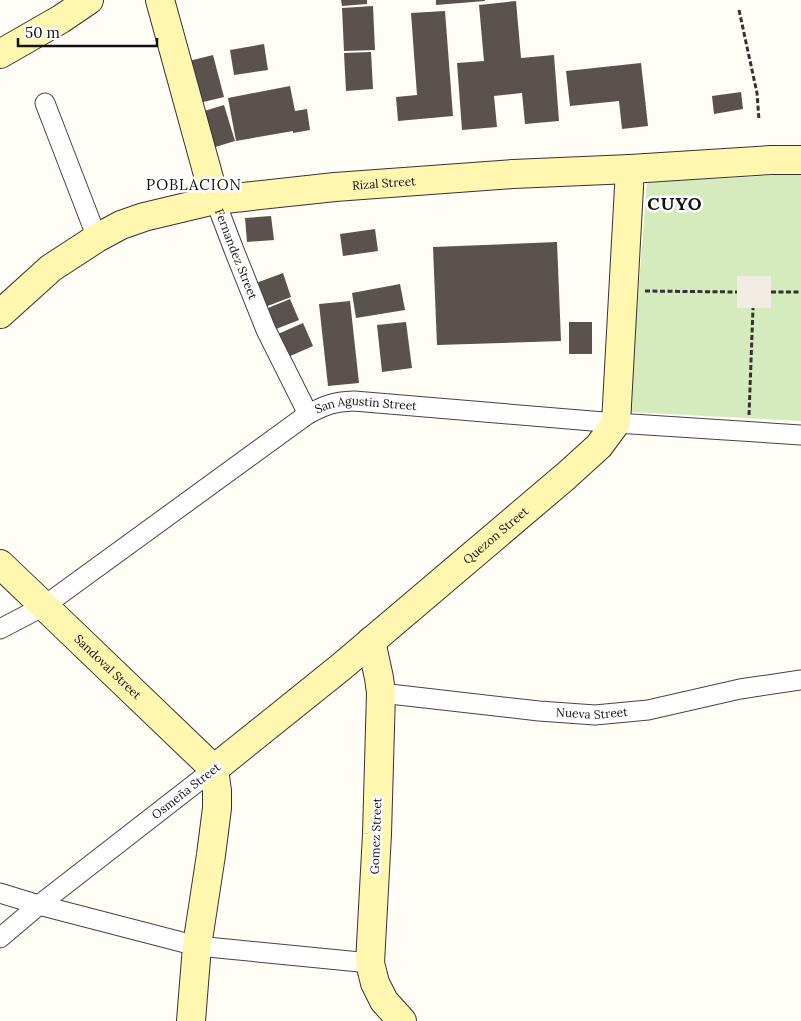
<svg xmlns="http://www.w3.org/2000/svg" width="801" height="1021" font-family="Lora,serif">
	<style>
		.green { fill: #d5ebbd }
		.plaza { fill: #f1ede2 }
		.building { fill: #5a524d }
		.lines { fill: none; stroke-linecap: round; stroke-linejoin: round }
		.street-casing { stroke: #444; stroke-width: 21 }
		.secondary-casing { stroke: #333; stroke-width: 30 }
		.path { stroke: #333; stroke-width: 3; stroke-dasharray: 5 2.5; stroke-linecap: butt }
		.street { stroke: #fff; stroke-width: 19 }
		.secondary { stroke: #fff6b0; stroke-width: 28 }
		.labels { text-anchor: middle; stroke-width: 5; stroke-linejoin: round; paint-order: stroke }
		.street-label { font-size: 12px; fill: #111; stroke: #fff }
		.quarter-label { font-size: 15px; letter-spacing: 1px; fill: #111; stroke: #fff }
		.district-label { font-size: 18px; font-weight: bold; letter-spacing: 1px; fill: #111; stroke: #fff }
	</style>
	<rect width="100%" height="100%" fill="#fffdf5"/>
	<!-- green -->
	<path class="green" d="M801,173V421L629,412L647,182L749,177Z"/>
	<!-- plaza -->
	<rect class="plaza" x="737" y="276" width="34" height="32"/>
	<!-- building -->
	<g class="building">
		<path d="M341,0H367V4L342,6Z"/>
		<path d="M436,0H485V1L436,5Z"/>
		<path d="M516,1L521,58L554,55L559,121L525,124L522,93L494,96L497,127L462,130L457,63L484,61L479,5Z"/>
		<path d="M373,6L375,50L344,51L342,8Z"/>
		<path d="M445,11L453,116L398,121L396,97L417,95L411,13Z"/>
		<path d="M264,44L268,70L234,75L230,50Z"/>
		<path d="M371,52L373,89L346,91L344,53Z"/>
		<path d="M213,55L224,97L199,103L189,61Z"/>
		<path d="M641,63L648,126L622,129L619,101L570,106L566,71Z"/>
		<path d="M290,86L295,111L307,109L310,130L293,133V131L236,141L228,98Z"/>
		<path d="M741,92L743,109L714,114L712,96Z"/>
		<path d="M224,105L235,141L212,148L201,112Z"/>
		<path d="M271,216L274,240L247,242L245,218Z"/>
		<path d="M375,229L378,251L343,256L340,234Z"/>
		<path d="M557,242L561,341L437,345L433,247Z"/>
		<path d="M283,273L291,297L265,307L256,283Z"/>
		<path d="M400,284L405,310L356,318L352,293Z"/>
		<path d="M290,299L299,320L276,329L268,308Z"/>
		<path d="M350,301L359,383L328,386L319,304Z"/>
		<path d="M406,322L412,368L382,372L377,325Z"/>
		<rect x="569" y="322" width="23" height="32"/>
		<path d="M303,323L313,346L288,357L278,334Z"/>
	</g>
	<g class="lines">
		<defs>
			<g id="street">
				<path d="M45,103L97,238"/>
				<path id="s1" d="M215,200L234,250L266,330L308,414"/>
				<path id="s2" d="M0,629L44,606L308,414C326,405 332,402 354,401L616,423L801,435"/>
				<path id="s3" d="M381,693L539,711L595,715L648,710L740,689L801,680"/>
				<path d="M0,893L39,905L197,946L370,963"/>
				<path d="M0,938L39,905L214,769"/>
			</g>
			<g id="secondary">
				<path d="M160,0L215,200"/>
				<path d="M0,54L61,19L89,0"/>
				<path id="s4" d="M0,314L51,268L97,238L121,225L144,217L215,200L335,187L513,174L630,169L771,160H801"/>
				<path id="s5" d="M0,564L44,606L214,769"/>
				<path d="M371,641L379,678L381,693L377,834L370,963L375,983L384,1001L402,1021"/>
				<path id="s6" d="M214,769L341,667L566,476L599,446L616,423L630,169"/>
				<path d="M191,1021L197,946L211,855L217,808V791L214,769"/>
			</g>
		</defs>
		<!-- street casing -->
		<use href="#street" class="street-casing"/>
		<!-- secondary casing -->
		<use href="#secondary" class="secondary-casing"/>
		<!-- path -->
		<g class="path">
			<path d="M739,10L757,93L759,120"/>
			<path d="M645,291L737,292"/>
			<path d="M771,292H801"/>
			<path d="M749,415L753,308"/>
		</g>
		<!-- street -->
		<use href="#street" class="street"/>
		<!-- secondary -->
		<use href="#secondary" class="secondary"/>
	</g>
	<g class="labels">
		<!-- street labels -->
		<g class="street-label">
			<text dy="4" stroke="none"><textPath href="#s4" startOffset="418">Rizal Street</textPath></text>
			<text dy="4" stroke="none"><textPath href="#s1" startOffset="58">Fernandez Street</textPath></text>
			<text dy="4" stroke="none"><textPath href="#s2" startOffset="436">San Agustin Street</textPath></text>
			<text dy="4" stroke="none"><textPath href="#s6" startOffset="366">Quezon Street</textPath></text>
			<text dy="4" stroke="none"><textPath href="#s5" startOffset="149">Sandoval Street</textPath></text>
			<text dy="4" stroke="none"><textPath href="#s3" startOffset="212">Nueva Street</textPath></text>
			<text transform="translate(186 791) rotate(-38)" y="4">Osmeña Street</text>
			<text transform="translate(376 836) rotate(-88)" y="4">Gomez Street</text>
		</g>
		<!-- quarter labels -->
		<g class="quarter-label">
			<text x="194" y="190">POBLACION</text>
		</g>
		<!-- district labels -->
		<g class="district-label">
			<text x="675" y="210">CUYO</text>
		</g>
	</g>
	<!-- scale -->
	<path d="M18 38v8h139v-8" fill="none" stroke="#111111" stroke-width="2.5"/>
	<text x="25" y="38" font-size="15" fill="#111111" stroke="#ffffff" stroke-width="4" paint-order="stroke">50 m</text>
</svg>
